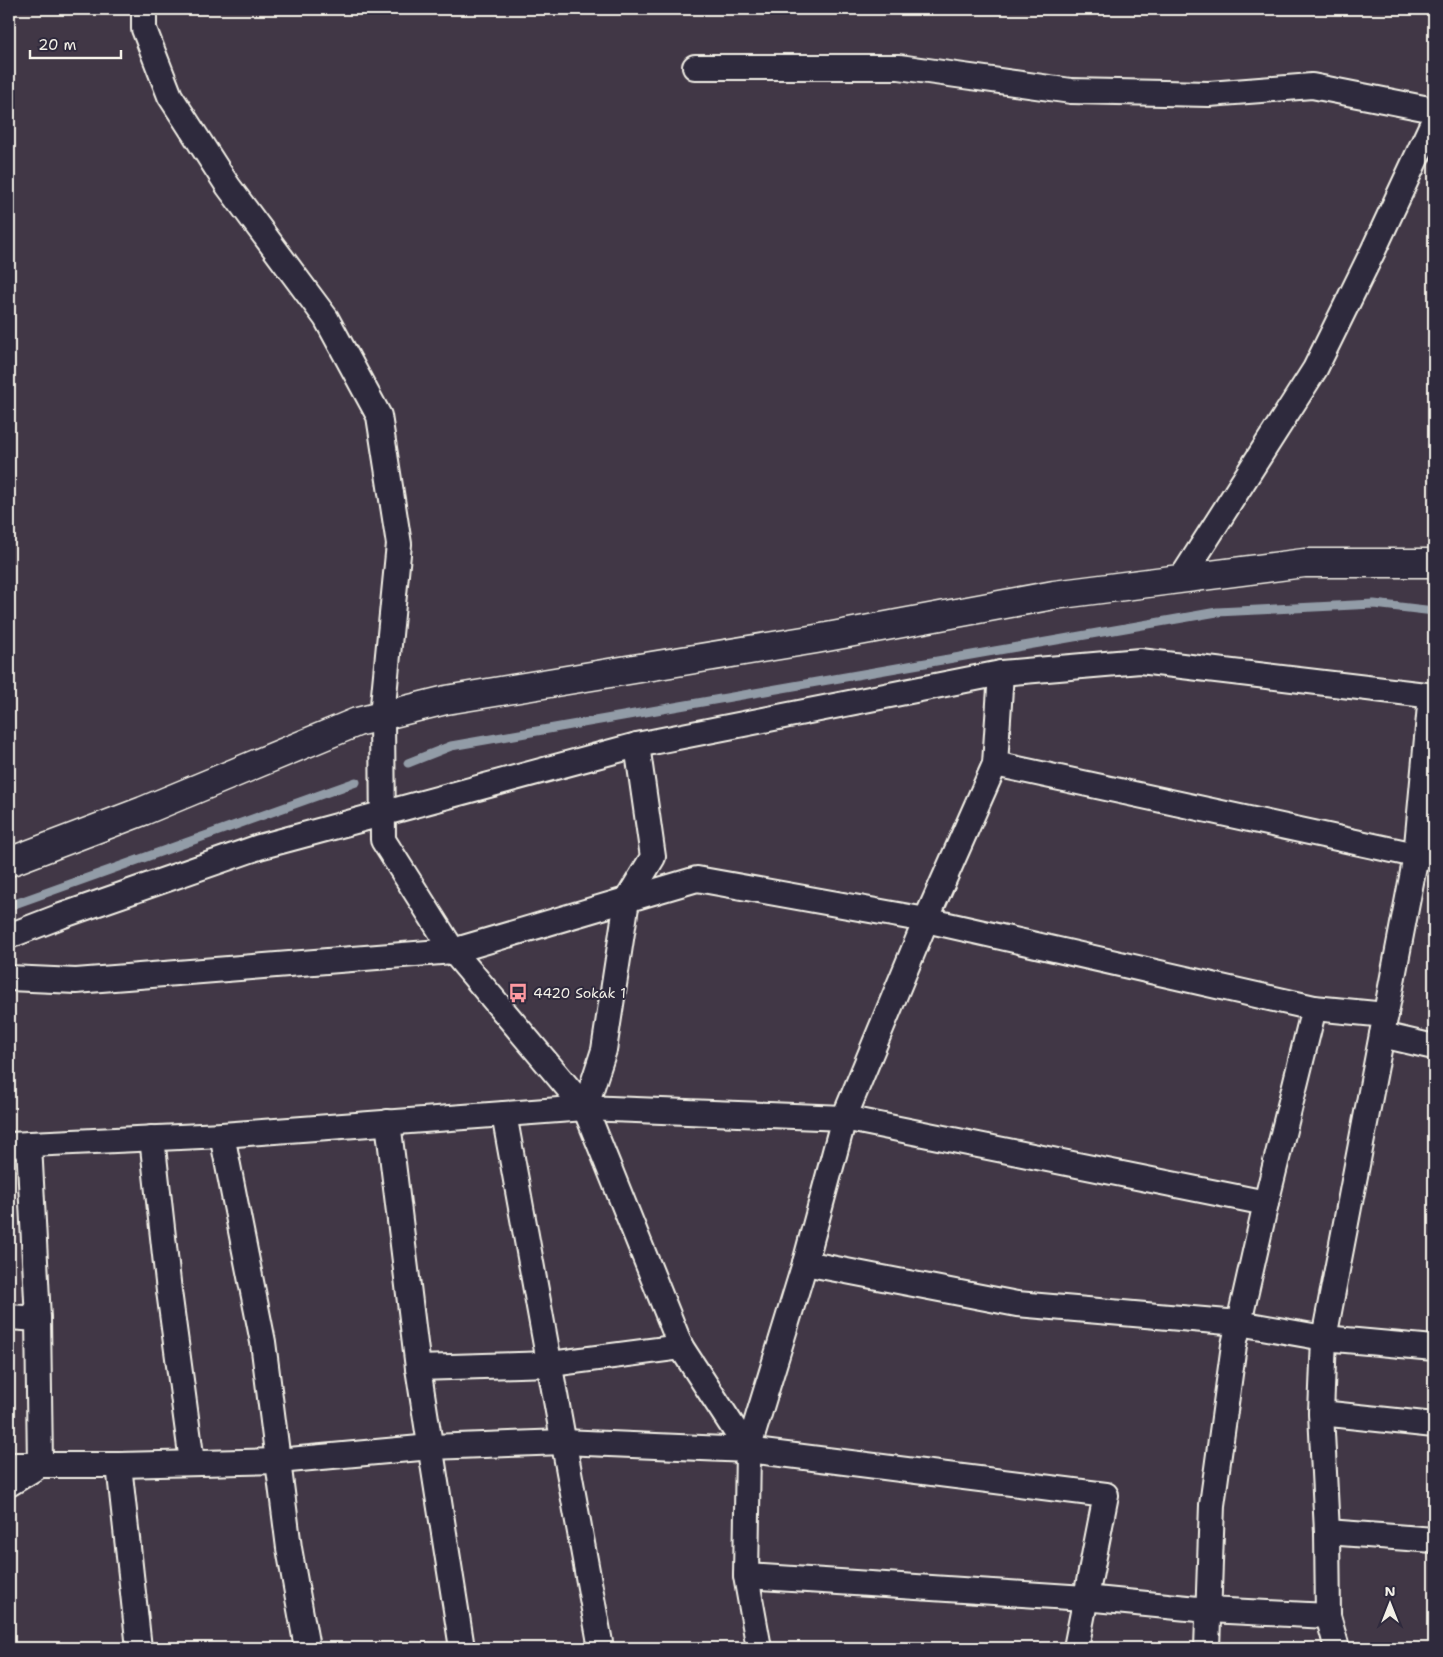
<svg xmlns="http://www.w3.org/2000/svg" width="1443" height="1657" font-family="'Shantell Sans',sans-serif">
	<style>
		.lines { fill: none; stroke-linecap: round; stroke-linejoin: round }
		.stream { stroke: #929ca7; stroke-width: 9 }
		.minor-casing { stroke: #f4f1e8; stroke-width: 28 }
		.tertiary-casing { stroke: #f4f1e8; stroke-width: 31 }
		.minor { stroke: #2f2a3d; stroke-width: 24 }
		.tertiary { stroke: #2f2a3d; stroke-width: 28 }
		.labels { text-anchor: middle; stroke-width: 4; stroke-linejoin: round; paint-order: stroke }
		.poi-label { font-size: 14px; fill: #f4f1e8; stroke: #2f2a3d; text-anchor: start }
	</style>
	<rect width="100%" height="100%" fill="#413746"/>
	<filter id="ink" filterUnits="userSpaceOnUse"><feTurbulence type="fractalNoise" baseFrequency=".02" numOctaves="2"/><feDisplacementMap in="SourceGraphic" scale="10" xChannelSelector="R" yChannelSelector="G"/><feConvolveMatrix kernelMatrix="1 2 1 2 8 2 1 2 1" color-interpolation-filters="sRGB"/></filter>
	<g filter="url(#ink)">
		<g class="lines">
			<!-- stream -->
			<g class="stream">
				<path d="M408,763L451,746L1217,612L1374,604L1434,611"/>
				<path d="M9,906L356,782"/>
			</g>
			<defs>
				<g id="minor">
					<path d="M144,9V29L170,96L228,186L326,318L379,416L399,544L382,715L383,840L453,951L585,1108L681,1347L748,1450L746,1576L759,1648"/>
					<path d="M695,67H899L1071,91L1209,94L1312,86L1434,110"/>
					<path d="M1181,579L1315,369L1373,251L1434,120"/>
					<path d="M995,764L1434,859"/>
					<path d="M9,936L61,916L259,847L637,745L1001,673L1140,661L1434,696"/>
					<path d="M9,978L76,981L453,951L697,879L926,920L1314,1008L1386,1015"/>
					<path d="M1382,1035L1434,1047"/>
					<path d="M585,1108L604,1050L627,900L653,857L637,745"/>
					<path d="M504,1114L601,1648"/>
					<path d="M388,1122L418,1368L462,1648"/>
					<path d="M222,1135L263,1342L289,1548L307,1648"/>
					<path d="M152,1138L169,1291L192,1462"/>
					<path d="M9,1145L222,1135L585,1108L844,1118L1266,1203"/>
					<path d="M805,1263L1017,1304L1239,1323L1324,1338L1434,1348"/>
					<path d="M9,1317L38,1319"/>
					<path d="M418,1368L551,1364L681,1347"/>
					<path d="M1321,1413L1434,1425"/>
					<path d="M748,1450L805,1263L844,1118L926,920L995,764L1001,673"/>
					<path d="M9,1465H119L278,1461L431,1447L563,1442L748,1450L1106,1495L1076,1648"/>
					<path d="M119,1465L139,1648"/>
					<path d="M9,1484L40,1465L38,1319L29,1144"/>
					<path d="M1327,1532L1434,1540"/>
					<path d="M746,1576L1085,1598L1208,1610L1328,1616"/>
					<path d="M1207,1648L1212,1505L1234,1345L1266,1203L1314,1008"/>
					<path d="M1337,1648L1328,1616L1327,1532L1321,1413L1324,1338L1416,856L1431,695"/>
				</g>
				<path id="tertiary" d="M9,862L143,811L357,722L446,700L816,639L1054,595L1304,563H1434"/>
			</defs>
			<!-- minor casing -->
			<use href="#minor" class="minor-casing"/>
			<!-- tertiary casing -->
			<use href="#tertiary" class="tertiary-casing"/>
			<!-- minor -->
			<use href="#minor" class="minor"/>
			<!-- tertiary -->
			<use href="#tertiary" class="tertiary"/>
		</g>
	</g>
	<!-- icons -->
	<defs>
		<symbol id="bus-bare" viewBox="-9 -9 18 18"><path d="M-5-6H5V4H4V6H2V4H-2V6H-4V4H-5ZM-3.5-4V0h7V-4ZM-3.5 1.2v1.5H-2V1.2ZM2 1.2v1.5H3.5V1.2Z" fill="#ff9aa2" stroke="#2f2a3d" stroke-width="2.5" paint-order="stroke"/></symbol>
	</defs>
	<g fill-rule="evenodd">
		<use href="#bus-bare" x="504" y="979" width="28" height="28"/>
	</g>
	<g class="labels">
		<!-- poi labels -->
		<g class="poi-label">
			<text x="533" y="998">4420 Sokak 1</text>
		</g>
	</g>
	<!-- margin -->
	<rect width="1443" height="1657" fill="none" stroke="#2f2a3d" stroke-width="30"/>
	<rect x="15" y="15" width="1413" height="1627" fill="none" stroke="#f4f1e8" stroke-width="2" filter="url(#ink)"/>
	<!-- north arrow -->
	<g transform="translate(1390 1604)" stroke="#2f2a3d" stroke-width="4" paint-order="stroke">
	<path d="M0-4L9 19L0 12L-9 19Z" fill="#f4f1e8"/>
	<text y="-8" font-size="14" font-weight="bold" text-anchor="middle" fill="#f4f1e8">N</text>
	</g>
	<!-- scale -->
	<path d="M30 50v8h91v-8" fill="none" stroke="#f4f1e8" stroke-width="2.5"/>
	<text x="38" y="50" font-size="15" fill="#f4f1e8" stroke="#2f2a3d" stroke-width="4" paint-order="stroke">20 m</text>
</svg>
